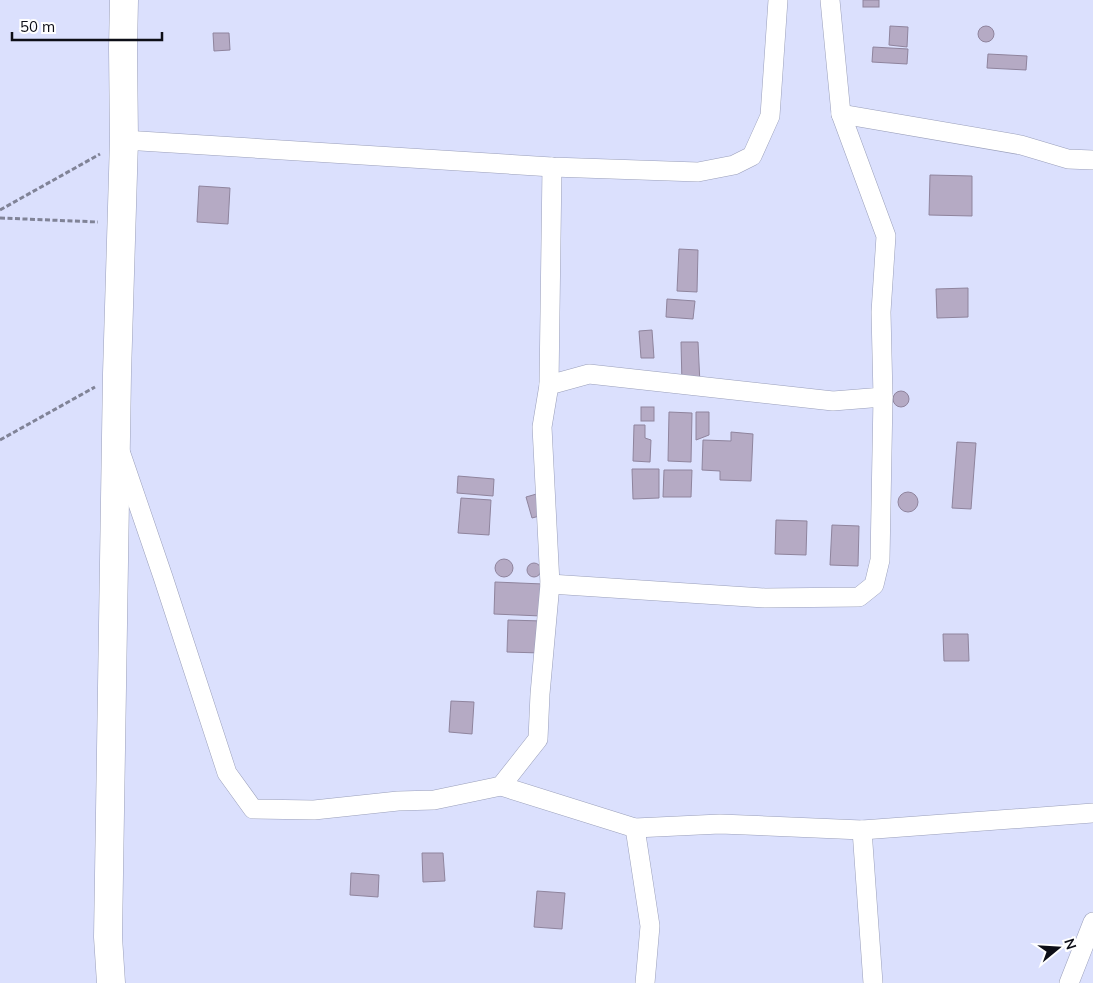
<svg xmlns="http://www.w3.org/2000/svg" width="1093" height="983" font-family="Mulish,sans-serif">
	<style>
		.building { fill: #b5aac4; stroke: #8f849d }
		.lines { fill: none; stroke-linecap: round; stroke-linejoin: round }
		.street-casing { stroke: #9a9fba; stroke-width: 20 }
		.secondary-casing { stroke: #9a9fba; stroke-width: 29 }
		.path { stroke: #808397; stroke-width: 3; stroke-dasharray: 5 2.5; stroke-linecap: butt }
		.street { stroke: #fff; stroke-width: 19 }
		.secondary { stroke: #fff; stroke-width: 28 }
	</style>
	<rect width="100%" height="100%" fill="#dbe0fd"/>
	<!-- building -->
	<g class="building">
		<rect x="863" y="0" width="16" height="7"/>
		<path d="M890,26L908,27L907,47L889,45Z"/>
		<circle cx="986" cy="34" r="8"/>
		<path d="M213,33H229L230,50L214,51Z"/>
		<path d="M873,47L908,49L907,64L872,62Z"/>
		<path d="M988,54L1027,56L1026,70L987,68Z"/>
		<path d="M930,175L972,176V216L929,215Z"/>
		<path d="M199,186L230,188L228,224L197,222Z"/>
		<path d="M679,249L698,250L697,292L677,291Z"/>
		<path d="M968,288V317L937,318L936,289Z"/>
		<path d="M667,299L695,301L693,319L666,317Z"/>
		<path d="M652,330L654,358H641L639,331Z"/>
		<path d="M681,342H698L700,384H682Z"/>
		<circle cx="901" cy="399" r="8"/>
		<rect x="641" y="407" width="13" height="14"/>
		<path d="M669,412L692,413L691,462L668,461Z"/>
		<path d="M696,412H709V435L696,440Z"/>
		<path d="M634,425H645V438L651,440L650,462L633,461Z"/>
		<path d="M731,432L753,434L751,481L720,480V471L702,470L703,440L731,441Z"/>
		<path d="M957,442L976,443L971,509L952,508Z"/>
		<path d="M632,469H659V498L633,499Z"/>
		<path d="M664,470H692L691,497H663Z"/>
		<path d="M458,476L494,479L493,496L457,493Z"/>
		<circle cx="908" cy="502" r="10"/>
		<path d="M540,493L547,514L532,518L526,497Z"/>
		<path d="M461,498L491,500L489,535L458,533Z"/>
		<path d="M776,520L807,521L806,555L775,554Z"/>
		<path d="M832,525L859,526L858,566L830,565Z"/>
		<circle cx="504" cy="568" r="9"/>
		<circle cx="534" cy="570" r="7"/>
		<path d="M495,582L543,584L541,616L494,614Z"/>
		<path d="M508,620L542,621L541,653L507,652Z"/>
		<path d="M943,634H968L969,661H944Z"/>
		<path d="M451,701L474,702L472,734L449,732Z"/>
		<path d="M422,853H443L445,881L423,882Z"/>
		<path d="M351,873L379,875L378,897L350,895Z"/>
		<path d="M537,891L565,893L562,929L534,927Z"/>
	</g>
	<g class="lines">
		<defs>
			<g id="street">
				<path d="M841,114L1021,145L1068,159L1093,160"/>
				<path d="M124,140L552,167L698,172L734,165L752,156L770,116L778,0"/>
				<path d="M549,385L552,167"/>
				<path d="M121,454L163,577L227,773L253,809L314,810L398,801L434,800L501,786L538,739L540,694L550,584L542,427L549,385L589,374L833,401L883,397L881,312L886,236L841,114L830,0"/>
				<path d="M550,584L765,598L859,597L874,585L880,560L883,397"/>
				<path d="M501,786L635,828L720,824L862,830L1093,813"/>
				<path d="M635,828L650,926L645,983"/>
				<path d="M862,830L873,983"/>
				<path d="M1069,983L1093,922"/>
			</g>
			<path id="secondary" d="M111,983L108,937L117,374L124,140L123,48L124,0"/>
		</defs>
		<!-- street casing -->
		<use href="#street" class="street-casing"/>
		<!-- secondary casing -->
		<use href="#secondary" class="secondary-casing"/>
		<!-- path -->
		<g class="path">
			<path d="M0,210L100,154"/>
			<path d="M0,218L98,222"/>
			<path d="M0,440L95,387"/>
		</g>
		<!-- street -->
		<use href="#street" class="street"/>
		<!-- secondary -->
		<use href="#secondary" class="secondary"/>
	</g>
	<!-- north arrow -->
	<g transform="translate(1058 948) rotate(72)" stroke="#ffffff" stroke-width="4" paint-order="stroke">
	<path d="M0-4L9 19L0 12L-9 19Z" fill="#0d0e17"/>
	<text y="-8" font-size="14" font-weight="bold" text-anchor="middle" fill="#0d0e17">N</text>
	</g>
	<!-- scale -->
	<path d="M12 32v8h150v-8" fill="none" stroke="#0d0e17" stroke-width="2.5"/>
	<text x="20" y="32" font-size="15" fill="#0d0e17" stroke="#ffffff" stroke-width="4" paint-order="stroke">50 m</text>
</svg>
